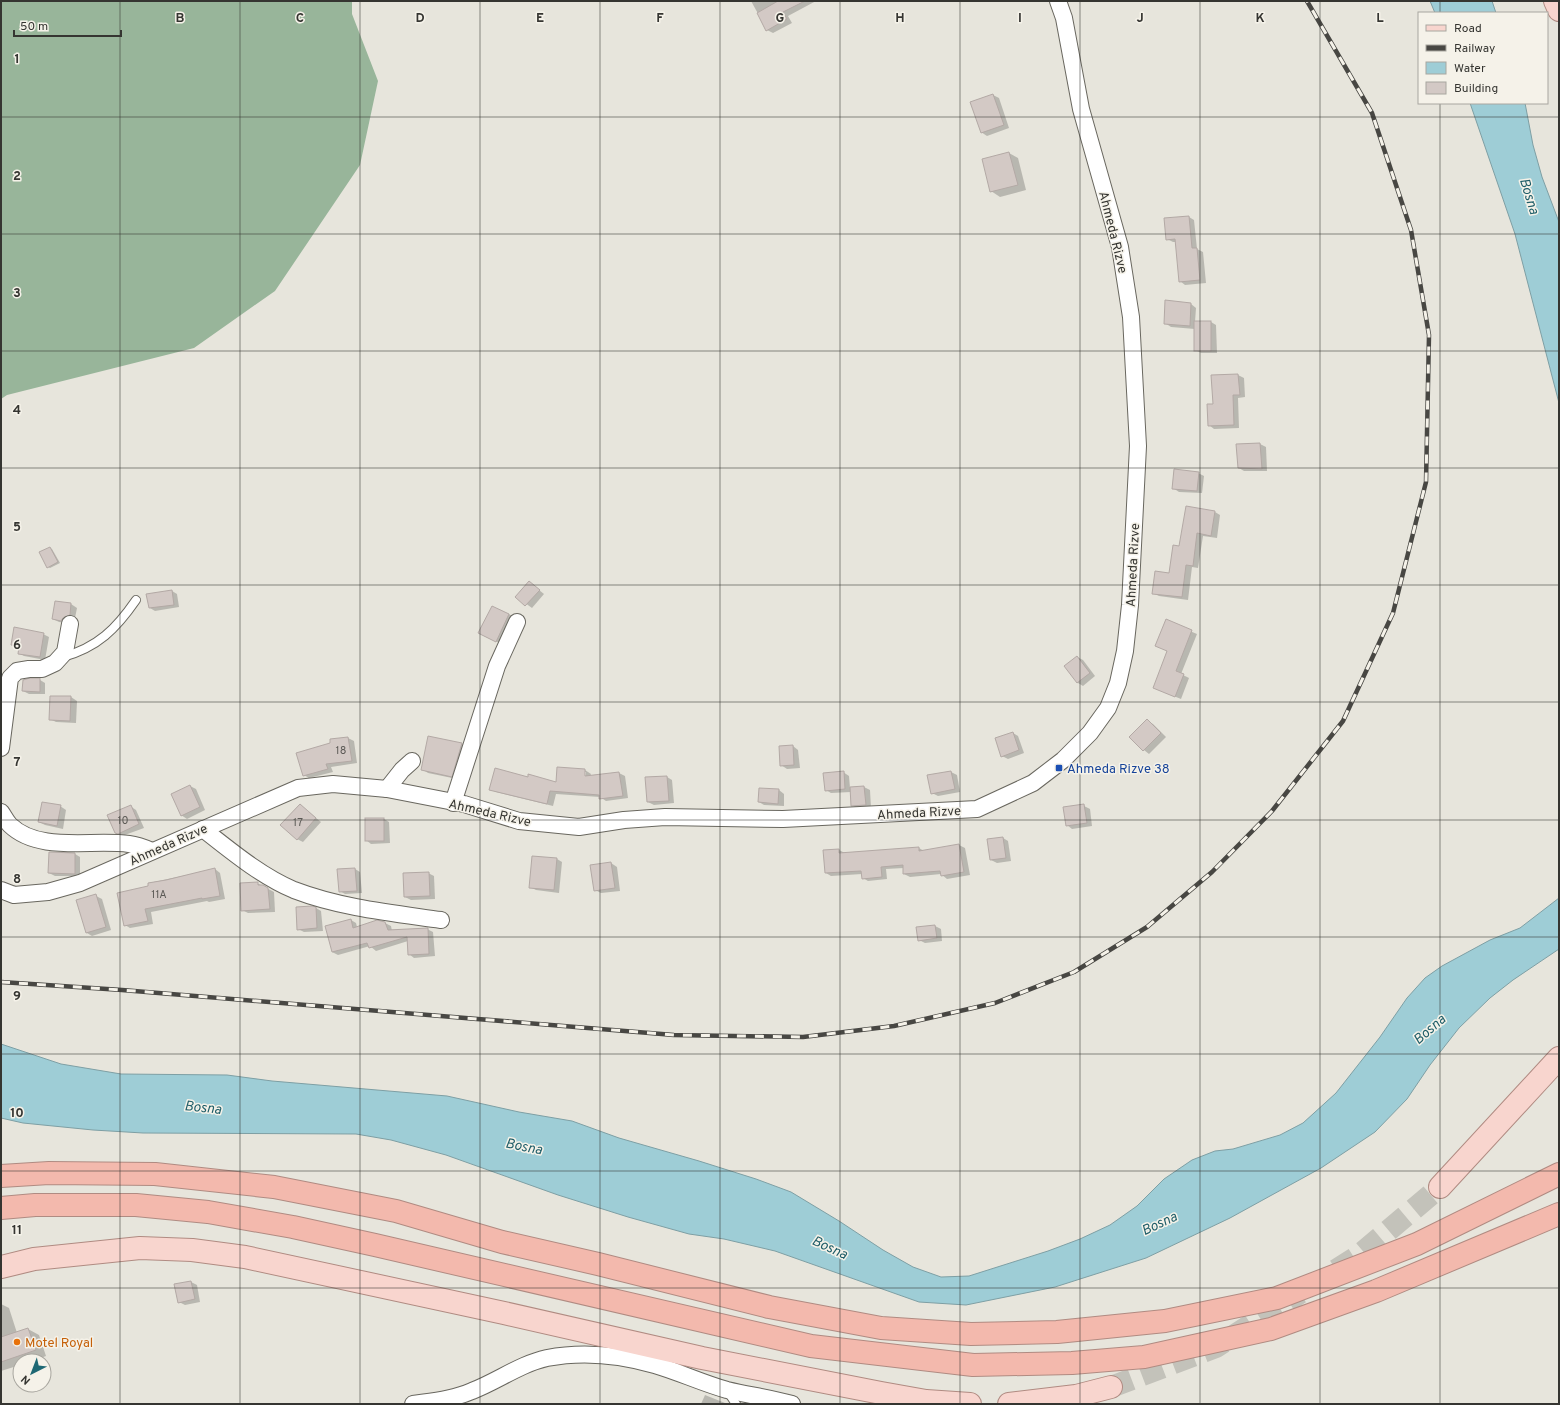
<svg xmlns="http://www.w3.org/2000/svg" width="1560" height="1405" font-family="Overpass,sans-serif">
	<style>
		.forest { fill: #98b59a }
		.water { fill: #9ecdd6; stroke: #7e9fa4 }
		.shadow { fill: #0003; fill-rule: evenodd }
		.building { fill: #d3c9c5; stroke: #b3a9a5 }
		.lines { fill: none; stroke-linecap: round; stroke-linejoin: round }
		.primary-tunnel { stroke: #c3c2ba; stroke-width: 22; stroke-dasharray: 22 11; stroke-linecap: butt }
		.lane-casing { stroke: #69675f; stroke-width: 10 }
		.street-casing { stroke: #69675f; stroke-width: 18 }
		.primary-casing { stroke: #b08b82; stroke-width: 24 }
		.highway-casing { stroke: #b08b82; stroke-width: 24 }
		.lane { stroke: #fff; stroke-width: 8 }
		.street { stroke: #fff; stroke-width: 16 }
		.primary { stroke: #f8d5ce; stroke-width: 22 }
		.highway { stroke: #f3b9ad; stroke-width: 22 }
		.rail-casing { stroke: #484743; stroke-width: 4.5 }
		.rail { stroke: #f5f2e9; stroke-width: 3; stroke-dasharray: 9; stroke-linecap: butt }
		.grid { fill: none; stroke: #353531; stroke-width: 1; stroke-opacity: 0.55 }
		.transit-dot { fill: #1a4fb4; stroke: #f5f2e9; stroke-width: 1.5 }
		.food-dot { fill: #e8710a; stroke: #f5f2e9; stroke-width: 1.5 }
		.labels { text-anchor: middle; stroke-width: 3; stroke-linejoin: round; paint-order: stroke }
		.number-label { font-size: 11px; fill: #5c5a56 }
		.street-label { font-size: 13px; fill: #353531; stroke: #f5f2e9 }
		.transit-label { font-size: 13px; fill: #164399; stroke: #f5f2e9; text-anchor: start }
		.food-label { font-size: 13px; fill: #c56008; stroke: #f5f2e9; text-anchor: start }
		.water-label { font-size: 14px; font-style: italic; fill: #1e5d68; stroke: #f5f2e9 }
		.grid-label { font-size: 13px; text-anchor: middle; font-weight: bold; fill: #353531; stroke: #f5f2e9; stroke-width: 3; stroke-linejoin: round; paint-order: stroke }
	</style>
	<rect width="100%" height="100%" fill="#e7e5dc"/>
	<!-- forest -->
	<path class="forest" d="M1,1H352V14L378,81L360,165L275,291L194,348L7,395L1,399Z"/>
	<!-- water -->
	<g class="water">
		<path d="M1430,1H1492L1496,13H1435Z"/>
		<path d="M1470,103H1525L1533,145L1542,177L1559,222V403L1515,234Z"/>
		<path d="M1559,898V949L1513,980L1490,998L1459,1028L1430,1065L1407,1099L1375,1132L1321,1168L1230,1218L1146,1258L1055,1287L966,1305L919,1302L775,1251L724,1239L689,1234L628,1217L558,1195L446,1155L391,1140L356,1134L143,1133L93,1130L23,1123L1,1118V1044L61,1064L121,1074L227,1075L272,1081L447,1096L519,1112L572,1121L619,1138L699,1161L756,1179L791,1192L839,1221L883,1250L913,1267L941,1277L969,1276L1048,1251L1080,1239L1110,1225L1137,1206L1164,1179L1192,1160L1215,1151L1233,1149L1280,1135L1303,1123L1336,1093L1380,1037L1407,998L1425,978L1442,966L1490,940L1520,928Z"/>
	</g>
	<!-- shadow -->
	<g class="shadow">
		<path d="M751,1H816L788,16L792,23L773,33L767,30Z"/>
		<path d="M993,95L999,98L1009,128L987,136L981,132Z"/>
		<path d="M1009,153L1018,158L1026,190L1000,197L991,191L983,160Z"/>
		<path d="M1189,217L1194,220L1197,249L1203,252L1206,283L1185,285L1180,281L1176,242H1173L1167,239Z"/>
		<path d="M1191,304L1196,308L1195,322H1211L1216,325L1217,353H1201L1195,350V329L1171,327L1165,323Z"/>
		<path d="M1238,375L1244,378L1245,397L1238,398L1239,428L1214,429L1209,425L1214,405L1212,376Z"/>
		<path d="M1260,444L1266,447L1267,471H1244L1239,468Z"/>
		<path d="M1198,473L1204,476L1202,493L1179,492L1173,488Z"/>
		<path d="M1215,512L1220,515L1217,538L1203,536L1198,568L1192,567L1188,600L1159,596L1153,593L1170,574L1180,547Z"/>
		<path d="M50,548L52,549L60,563L50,568L48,567Z"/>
		<path d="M529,582L544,594L532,608L517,597Z"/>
		<path d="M172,591L177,594L179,607L155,611L150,608Z"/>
		<path d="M56,602L71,604L77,608L75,618L69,620L67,623L59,622L53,619Z"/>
		<path d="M509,614L514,618L502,644L484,636Z"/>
		<path d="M1166,621L1197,634L1181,674L1189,678L1181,699L1154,688L1168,651Z"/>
		<path d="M43,634L49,637L45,660L24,656L19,653L20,648L12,644Z"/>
		<path d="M1077,657L1083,660L1095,676L1083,686L1078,683L1065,666Z"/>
		<path d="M40,680L45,683V694H29L23,691Z"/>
		<path d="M71,697L77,701L76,723L56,722L50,719Z"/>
		<path d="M1147,721L1153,724L1166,737L1149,754L1144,750L1131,737Z"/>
		<path d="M1013,733L1018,736L1024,753L1008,759L1002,756Z"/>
		<path d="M429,737L462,744L467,747L457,779L428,773L422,769Z"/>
		<path d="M348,738L354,741L357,763L331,767L333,772L309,778L304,775L331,744V740Z"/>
		<path d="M793,746L798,750L800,768L787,769L781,765Z"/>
		<path d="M585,770L591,774L590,777L619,773L625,776L628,798L606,801L600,797L556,794L553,806L496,792L490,789L529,778L557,783ZM584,772H586L585,781Z"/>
		<path d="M843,772L849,776L850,788L864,787L870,790L871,808L858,809L852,805L851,792L831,793L826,790Z"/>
		<path d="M951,772L957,775L960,792L938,796L932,793Z"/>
		<path d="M667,777L672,780L674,803L654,805L648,802Z"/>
		<path d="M190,786L196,789L205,810L187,819L181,815Z"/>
		<path d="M779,790L784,794V806L764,805L759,802Z"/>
		<path d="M300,805L321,822L303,842L297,839Z"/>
		<path d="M60,806L66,810L63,829L45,825L39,822Z"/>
		<path d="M130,806L136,810L144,828L122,836L116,833Z"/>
		<path d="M1084,806L1090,809L1092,826L1072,829L1067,825L1064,808Z"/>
		<path d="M384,819L389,822L390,843L371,844L366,840Z"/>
		<path d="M1003,838L1008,841L1011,861L997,863L991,860Z"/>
		<path d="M959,845L965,848L970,875L947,879L941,874L910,877L904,874V868L886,869L887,879L868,881L863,878L862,874L831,876L826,873L839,850L845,853L919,848L924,851Z"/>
		<path d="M75,854L80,857V876H55L49,873Z"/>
		<path d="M557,859L562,862L559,893L536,890L530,887Z"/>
		<path d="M611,863L617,867L620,891L601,893L595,890Z"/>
		<path d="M215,869L220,873L225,899L209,902L207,901L151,912L153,924L130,928L125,925L150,887L149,883Z"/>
		<path d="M355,869L360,872L362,893L345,894L340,891Z"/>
		<path d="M428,873L434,876L435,899L411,900L405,897Z"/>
		<path d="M257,883L274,892L275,912L248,913L242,910Z"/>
		<path d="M96,896L102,899L111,930L92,936L87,933Z"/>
		<path d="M316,908L321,911L323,931L304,932L298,929Z"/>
		<path d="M351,920L356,923L357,927L385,923L391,926L392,931L427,929L433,932L435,956L414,958L409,954L408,941L376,951L370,946L338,955L332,952Z"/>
		<path d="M935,926L941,929L942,941L925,943L919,940Z"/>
		<path d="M191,1282L197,1285L200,1302L185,1305L179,1302Z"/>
		<path d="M1,1304L9,1308L17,1333L28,1329L39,1335L46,1356L33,1361H20V1365L1,1371Z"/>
		<path d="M705,1395L725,1403L727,1404H701Z"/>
	</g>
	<!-- building -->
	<g class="building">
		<path d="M778,1H805L783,12L787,19L766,31L757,13Z"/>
		<path d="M993,94L1004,125L981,133L970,102Z"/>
		<path d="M1009,152L1018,185L990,192L982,159Z"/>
		<path d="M1189,216L1192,248H1197L1200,280L1179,282L1175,239L1166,240L1164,218Z"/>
		<path d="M1165,300L1191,303L1190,326L1164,324Z"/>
		<rect x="1194" y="321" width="17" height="30"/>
		<path d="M1238,374L1240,395H1233L1234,425L1208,426L1207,404H1213L1211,375Z"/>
		<path d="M1260,443L1262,469L1238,468L1236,444Z"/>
		<path d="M1174,469L1199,472L1197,491L1172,489Z"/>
		<path d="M1186,506L1215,511L1211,536L1197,533L1193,566L1186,565L1182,597L1152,594L1155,571L1169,573L1173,545L1179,546Z"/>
		<path d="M50,547L58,562L47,568L39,552Z"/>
		<path d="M529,581L540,590L525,606L515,597Z"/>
		<path d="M172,590L174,605L149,608L146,594Z"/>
		<path d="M55,601L71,603L70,615L63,618L61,621L52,619Z"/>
		<path d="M492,606L509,614L496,642L478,633Z"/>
		<path d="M1166,619L1192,630L1176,671L1184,674L1175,697L1153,688L1167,651L1155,646Z"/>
		<path d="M14,627L44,633L40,657L18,654L19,646L11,645Z"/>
		<path d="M1077,656L1090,673L1077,683L1064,666Z"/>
		<path d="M30,678H40V692L22,691L23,680Z"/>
		<path d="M50,696H71L70,721L49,720Z"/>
		<path d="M1147,719L1161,733L1143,751L1129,737Z"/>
		<path d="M1013,732L1019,750L1001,757L995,738Z"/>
		<path d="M428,736L462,743L452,777L421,770Z"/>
		<path d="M348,737L352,761L326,764L328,769L303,776L296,753L330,743V739Z"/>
		<path d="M793,745L794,765L780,766L779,746Z"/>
		<path d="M557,767L585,769V776L619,772L623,796L599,799V795L550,791L547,804L489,790L495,768L528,777V774L556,782Z"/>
		<path d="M844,771L845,789L825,791L823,773Z"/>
		<path d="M951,771L955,789L931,794L927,775Z"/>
		<path d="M667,776L669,801L647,802L645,777Z"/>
		<path d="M190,785L200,807L181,816L171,794Z"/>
		<path d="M864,786L866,805L851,806L850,787Z"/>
		<path d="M759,788L779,789L778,804L758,802Z"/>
		<path d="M42,802L61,805L57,826L38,822Z"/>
		<path d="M300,804L316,818L297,840L280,825Z"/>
		<path d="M1084,804L1087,823L1066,826L1063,807Z"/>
		<path d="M131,805L139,824L118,834L115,833L107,815Z"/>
		<rect x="365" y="818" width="19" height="23"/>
		<path d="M1003,837L1006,858L990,860L987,839Z"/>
		<path d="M959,844L964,872L941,876L940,871L903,874V865L881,867L882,877L862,879L861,871L825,873L823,850L839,849V853L919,847V851Z"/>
		<path d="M49,852L75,853V874L48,873Z"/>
		<path d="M532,856L557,858L554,890L529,888Z"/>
		<path d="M611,862L615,888L594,891L590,865Z"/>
		<path d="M215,868L220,896L202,899V898L145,909L148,921L124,926L117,893L148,886V883L166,880Z"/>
		<path d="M355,868L357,891L339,892L337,869Z"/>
		<path d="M429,872L430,896L404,897L403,873Z"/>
		<path d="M258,882V885H263L268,888L270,909L241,911L240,883Z"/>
		<path d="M96,894L106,927L86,933L76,900Z"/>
		<path d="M312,906L316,907L317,928L297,930L296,907Z"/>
		<path d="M351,919L353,928L377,920L385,922L388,930L428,928L429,954L408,955L407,937L369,948L367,943L332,952L325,926Z"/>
		<path d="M935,925L937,938L918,941L916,927Z"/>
		<path d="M191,1281L195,1299L178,1303L174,1284Z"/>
		<path d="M28,1328L36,1350L1,1362V1337Z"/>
	</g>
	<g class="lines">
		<!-- primary-tunnel -->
		<g class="primary-tunnel">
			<path d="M1336,1270L1358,1256L1440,1187"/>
			<path d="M1111,1387L1216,1347L1300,1293"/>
		</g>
		<defs>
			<g id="lane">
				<path d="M63,657C98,647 116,629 136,600"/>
				<path d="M728,1392L736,1404"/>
			</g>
			<g id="street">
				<path d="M1,748L10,678L17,671L29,669H42L55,663L65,652L70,624"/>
				<path d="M387,789L402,770L412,761"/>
				<path d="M453,803L497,666L517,622"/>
				<path d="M1,812C4,816 6,821 10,825C39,853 91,839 129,844C137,845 145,848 152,851"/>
				<path d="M203,829C231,851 261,876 294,890C341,908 392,913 441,920"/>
				<path d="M1,890L14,895L48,892L80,883L298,788L333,784L387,789L464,804L519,821L579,827L624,820L665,817L783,819L977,809L1033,783L1063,760L1090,733L1108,708L1118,683L1125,651L1130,605L1138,446L1131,317L1120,247L1081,109L1064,18L1058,1"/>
				<path d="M413,1404C433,1401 454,1399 472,1391C498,1381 520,1364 547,1358C583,1351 620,1355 655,1365C679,1372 702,1383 727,1390C748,1395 770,1398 792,1404"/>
			</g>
			<g id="primary">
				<path d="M1555,1L1559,10"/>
				<path d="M1440,1187L1559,1058"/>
				<path d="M1,1267L34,1259L140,1248L192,1250L245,1257L504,1313L702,1358L881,1393L926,1401L970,1404"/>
				<path d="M1009,1404L1076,1396L1111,1387"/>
			</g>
			<g id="highway">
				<path d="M1,1176L49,1173L155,1174L274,1187L396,1211L502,1242L598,1264L769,1307L881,1328L971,1334L1057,1332L1165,1321L1277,1298L1417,1244L1559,1174"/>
				<path d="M1,1208L35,1205H136L208,1212L293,1227L375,1245L811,1346L973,1365L1072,1363L1144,1357L1271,1329L1376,1291L1559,1214"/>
			</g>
		</defs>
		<!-- lane casing -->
		<use href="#lane" class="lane-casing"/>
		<!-- street casing -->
		<use href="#street" class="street-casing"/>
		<!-- primary casing -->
		<use href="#primary" class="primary-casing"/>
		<!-- highway casing -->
		<use href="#highway" class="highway-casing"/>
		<!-- lane -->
		<use href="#lane" class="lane"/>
		<!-- street -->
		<use href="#street" class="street"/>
		<!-- primary -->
		<use href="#primary" class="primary"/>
		<!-- highway -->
		<use href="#highway" class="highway"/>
		<defs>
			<path id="rail" d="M1,982L122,990L674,1035L803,1037L894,1026L995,1003L1074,972L1147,927L1212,872L1272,811L1343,721L1393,613L1426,482L1429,335L1411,230L1372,113L1307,1"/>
		</defs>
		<!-- rail casing -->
		<use href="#rail" class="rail-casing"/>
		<!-- rail -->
		<use href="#rail" class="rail"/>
	</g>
	<!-- grid -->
	<path class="grid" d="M120,1V1404M240,1V1404M360,1V1404M480,1V1404M600,1V1404M720,1V1404M840,1V1404M960,1V1404M1080,1V1404M1200,1V1404M1320,1V1404M1440,1V13M1440,103V1404M1,117H1559M1,234H1559M1,351H1559M1,468H1559M1,585H1559M1,702H1559M1,820H1559M1,937H1559M1,1054H1559M1,1171H1559M1,1288H1559"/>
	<!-- markers -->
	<rect class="transit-dot" x="1055" y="764" width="8" height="8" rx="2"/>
	<circle class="food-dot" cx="17" cy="1342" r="4"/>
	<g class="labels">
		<!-- number labels -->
		<g class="number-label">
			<text x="341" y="754">18</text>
			<text x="123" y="824">10</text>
			<text x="298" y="826">17</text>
			<text x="159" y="898">11A</text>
		</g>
		<!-- street labels -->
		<g class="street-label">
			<text transform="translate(1114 232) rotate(76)" y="5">Ahmeda Rizve</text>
			<text transform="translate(1132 565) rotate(-87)" y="5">Ahmeda Rizve</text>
			<text transform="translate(490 812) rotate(13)" y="5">Ahmeda Rizve</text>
			<text transform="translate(919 812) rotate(-3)" y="5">Ahmeda Rizve</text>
			<text transform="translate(168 844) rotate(-24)" y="5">Ahmeda Rizve</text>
		</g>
		<!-- transit labels -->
		<g class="transit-label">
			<text x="1067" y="773">Ahmeda Rizve 38</text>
		</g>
		<!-- food labels -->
		<g class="food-label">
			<text x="25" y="1347">Motel Royal</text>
		</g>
		<!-- water labels -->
		<g class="water-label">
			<text transform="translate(1530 196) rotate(73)" y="5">Bosna</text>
			<text transform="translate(1429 1029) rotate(-41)" y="5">Bosna</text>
			<text transform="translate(203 1107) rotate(6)" y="5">Bosna</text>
			<text transform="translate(524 1146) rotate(11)" y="5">Bosna</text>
			<text transform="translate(1159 1223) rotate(-25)" y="5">Bosna</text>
			<text transform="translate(830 1247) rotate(25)" y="5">Bosna</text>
		</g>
	</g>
	<g class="grid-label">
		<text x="180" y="22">B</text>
		<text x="300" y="22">C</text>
		<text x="420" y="22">D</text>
		<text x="540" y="22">E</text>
		<text x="660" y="22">F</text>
		<text x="780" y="22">G</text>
		<text x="900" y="22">H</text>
		<text x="1020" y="22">I</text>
		<text x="1140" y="22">J</text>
		<text x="1260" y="22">K</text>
		<text x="1380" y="22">L</text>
		<text x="17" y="63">1</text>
		<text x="17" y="180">2</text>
		<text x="17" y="297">3</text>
		<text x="17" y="414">4</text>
		<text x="17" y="531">5</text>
		<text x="17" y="649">6</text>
		<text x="17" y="766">7</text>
		<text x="17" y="883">8</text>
		<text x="17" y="1000">9</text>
		<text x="17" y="1117">10</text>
		<text x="17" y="1234">11</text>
	</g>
	<!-- border -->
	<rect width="1560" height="1405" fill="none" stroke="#353531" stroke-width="4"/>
	<!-- legend -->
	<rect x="1418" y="12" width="130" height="92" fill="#f5f2e9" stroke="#a8a69f"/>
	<rect x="1426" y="25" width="20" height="6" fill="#f8d5ce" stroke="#a8a69f"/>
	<text x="1454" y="32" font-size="12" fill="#353531">Road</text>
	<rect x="1426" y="45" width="20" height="6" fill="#484743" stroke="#a8a69f"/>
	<text x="1454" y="52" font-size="12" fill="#353531">Railway</text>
	<rect x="1426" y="62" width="20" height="12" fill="#9ecdd6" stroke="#a8a69f"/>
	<text x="1454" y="72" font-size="12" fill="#353531">Water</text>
	<rect x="1426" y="82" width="20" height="12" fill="#d3c9c5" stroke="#a8a69f"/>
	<text x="1454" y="92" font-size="12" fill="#353531">Building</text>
	<!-- north arrow -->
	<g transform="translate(32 1373) rotate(222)"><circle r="19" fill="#f5f2e9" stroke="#a8a69f"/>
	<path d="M0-3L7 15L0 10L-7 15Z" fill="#1e6874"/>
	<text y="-6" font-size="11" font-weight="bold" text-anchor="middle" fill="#353531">N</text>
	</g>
	<!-- scale -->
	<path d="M14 30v6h107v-6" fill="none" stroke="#353531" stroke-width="2"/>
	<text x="20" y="30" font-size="12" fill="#353531" stroke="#f5f2e9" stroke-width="3" paint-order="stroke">50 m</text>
</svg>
